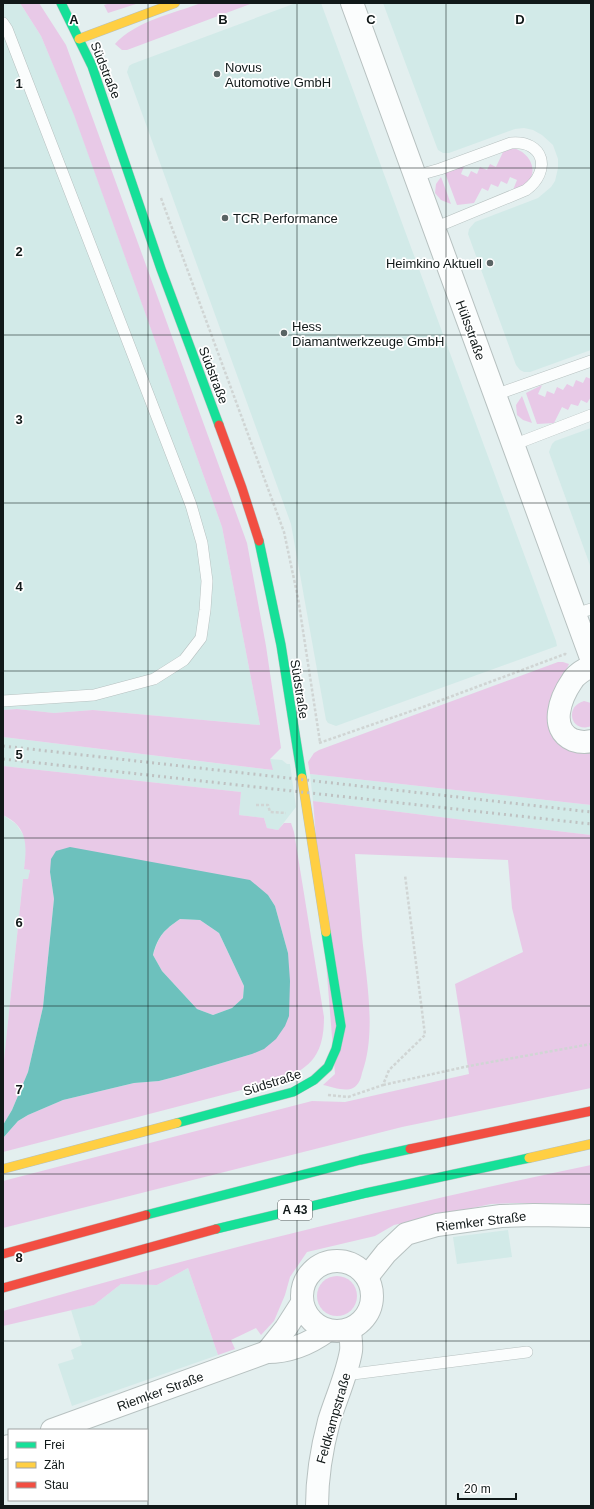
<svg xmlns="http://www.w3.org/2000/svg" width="594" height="1509" font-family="Helvetica,sans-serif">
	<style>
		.built { fill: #d2eae8 }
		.green { fill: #e8c9e7 }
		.water { fill: #6dc1bd; fill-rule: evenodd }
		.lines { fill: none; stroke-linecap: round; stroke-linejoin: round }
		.lane-casing { stroke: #b7c1c0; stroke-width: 12 }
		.street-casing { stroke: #b7c1c0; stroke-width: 24 }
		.fast-casing { stroke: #b7c1c0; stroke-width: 10 }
		.slow-casing { stroke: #b7c1c0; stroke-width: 10 }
		.jam-casing { stroke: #b7c1c0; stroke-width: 10 }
		.path { stroke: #d0d5d4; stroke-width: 2.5; stroke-dasharray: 3 2; stroke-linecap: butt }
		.lane { stroke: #fbfdfd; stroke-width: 11 }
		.street { stroke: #fbfdfd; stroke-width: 22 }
		.fast { stroke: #16e098; stroke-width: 9 }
		.slow { stroke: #ffcf43; stroke-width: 9 }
		.jam { stroke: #f24e42; stroke-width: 9 }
		.rail { stroke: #bec1c1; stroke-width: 3; stroke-dasharray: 2 4; stroke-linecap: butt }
		.grid { fill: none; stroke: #111919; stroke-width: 1; stroke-opacity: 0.55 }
		.poi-dot { fill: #5a6464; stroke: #fff; stroke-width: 1.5 }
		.labels { text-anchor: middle; stroke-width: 3.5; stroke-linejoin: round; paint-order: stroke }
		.shield { fill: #fff; stroke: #585e5e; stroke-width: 1 }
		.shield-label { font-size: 12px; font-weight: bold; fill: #111919 }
		.poi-label { font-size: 13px; fill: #111919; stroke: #fff; text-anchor: start }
		.street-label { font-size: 13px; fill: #111919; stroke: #fff }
		.grid-label { font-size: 13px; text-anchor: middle; font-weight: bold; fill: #111919; stroke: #fff; stroke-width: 3.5; stroke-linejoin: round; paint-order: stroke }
	</style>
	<rect width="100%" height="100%" fill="#e3efef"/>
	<!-- built -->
	<g class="built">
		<path d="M3,3H20L41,36L74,114L222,527L260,725L93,710L54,713L17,709L3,710Z"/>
		<path d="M296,3H321L556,641L557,646L336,726L328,723L326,720L291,524L127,72L129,66L132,64Z"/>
		<path d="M383,3H591V350L530,372H524L520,370L516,365L468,234L469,229L475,222L538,198L551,187L555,181L558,168V159L553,145L542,135L533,130L524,128L515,129L449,153H443L438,150L436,145Z"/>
		<path d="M591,428V568L549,452L552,444L555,441Z"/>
		<path d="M3,737L272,770L270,759L282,760L287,764H290L296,807L278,830L267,828L264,818L239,815L241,792L3,766Z"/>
		<path d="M310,774L591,805V835L488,823L313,801Z"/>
		<path d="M3,815L16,824L24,836L27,850L24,868L30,870L28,879H23L3,1069Z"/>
		<path d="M508,1230L512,1257L457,1264L453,1237Z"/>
		<path d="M188,1268L218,1355L72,1406L58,1364L74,1359L71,1350L82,1345L71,1310L94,1305L121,1284L157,1285Z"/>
	</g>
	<!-- green -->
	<g class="green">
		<path d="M20,3H39L66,45L247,543L266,646L281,748L270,759L273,770L3,737V710L17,709L54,713L93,710L260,725L222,527L74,115L41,36Z"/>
		<path d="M110,3H139L108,13L104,5Z"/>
		<path d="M201,3H253L127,50H122L115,44C136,21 172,14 201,3Z"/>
		<path d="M510,148C526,148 541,169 527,183C523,186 518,188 513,190L517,180L510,177L507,184L501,181L498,187L491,184L488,191L482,188L474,203L457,205L445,173L447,172L465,164L461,174L468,177L471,171L477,174L480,167L487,170L490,164L496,167L504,150Z"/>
		<path d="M441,177L451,204L441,200L435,193L436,184Z"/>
		<path d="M586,377L591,379V397L587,403L581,400L578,406L571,404L568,410L562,407L554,423L537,424L526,393L542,385L538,394L545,397L547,391L554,394L557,387L563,390L567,384L573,387L576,380L583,383Z"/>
		<path d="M522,396L532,423L523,420L517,415L516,405Z"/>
		<path d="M558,662H563L569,664L550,704L591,751V805L310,774L308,762L314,753L319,750Z"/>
		<path d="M584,701L591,703V726C572,734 563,707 584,701Z"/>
		<path d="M3,766L241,792L239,815L264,818L267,828L278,830L284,823H291L294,832L324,1017C324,1052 313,1068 280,1080L3,1152V1138L18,1121L28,1115L63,1100L134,1083L159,1081L178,1076L252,1054L288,953L275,906L268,895L50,872L54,899L43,1007L28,1072L12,1110L3,1125V1069L23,879H28L30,870L24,869C27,845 28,827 3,815Z"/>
		<path d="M313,801L488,823L591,835V1088L402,1127L3,1228V1181L312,1101L345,1102L469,1074L455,984L523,952L512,908L508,860L355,854C357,881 360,909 362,936C366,978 377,1032 362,1073C361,1078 359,1085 353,1088C345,1092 332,1087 323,1085L335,1074Z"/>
		<path d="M180,919L200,920L219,933L244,986L243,998L232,1008L213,1015L197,1009L162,971L153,955C159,935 163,931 180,919Z"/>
		<path d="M591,1165V1204L517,1203L491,1204L394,1225L375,1236L307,1252L290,1277L285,1295L274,1321L261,1335L256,1328L231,1340L235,1349L218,1355L188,1268L157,1285L121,1284L94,1305L3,1326V1311C197,1255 393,1206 591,1165Z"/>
		<circle cx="337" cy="1296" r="20"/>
	</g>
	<!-- water -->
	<path class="water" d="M70,847L250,880L268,895L275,906L288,953L290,981L289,1016L285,1026L276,1039L264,1049L252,1054L178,1076L159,1081L134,1083L63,1100L28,1115L18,1121L3,1138V1125L12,1110L28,1072L43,1007L54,899L50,872L51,859L56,851ZM180,919L200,920L219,933L244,986L243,998L232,1008L213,1015L197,1009L162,971L153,955C158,936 164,930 180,919Z"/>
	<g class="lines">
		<defs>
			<g id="lane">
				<path d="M3,23L7,29L191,505L202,543L207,581L205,610L201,638L184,660L154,679L94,695L3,701"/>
				<path d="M415,176L440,169L511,143C544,140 552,171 526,190L434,228"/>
				<path d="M495,395L591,361"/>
				<path d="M513,445L591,415"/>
				<path d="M575,614L591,609"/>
				<path d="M345,1375L527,1352"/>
			</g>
			<g id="street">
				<path d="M352,3L591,658"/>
				<path d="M591,666C584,670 576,674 572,681C561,697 548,729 573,740C579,742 585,743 591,741"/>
				<circle cx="337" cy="1296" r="35"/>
				<path d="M367,1277L386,1253L406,1234L437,1225L501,1216L534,1215L591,1216"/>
				<path d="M267,1352L286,1328L302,1303"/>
				<path d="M52,1430L267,1352C290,1352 309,1344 327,1331"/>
				<path d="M3,1448L9,1446"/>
				<path d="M317,1506C317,1475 321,1451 329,1421C336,1398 347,1375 351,1351C352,1344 350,1336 350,1330"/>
			</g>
			<g id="fast">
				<path d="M61,3L92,66L161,269L219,425"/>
				<path d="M259,541L281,645L302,778"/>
				<path d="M177,1123L293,1092L314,1080L328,1067L336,1049L341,1026L326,932"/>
				<path d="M146,1215L360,1160L410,1149"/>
				<path d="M216,1229L366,1193L529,1158"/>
			</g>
			<g id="slow">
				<path d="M79,39L175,3"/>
				<path d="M302,778L326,932"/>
				<path d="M529,1158L591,1144"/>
				<path d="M3,1169L177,1123"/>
			</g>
			<g id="jam">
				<path d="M219,425L242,488L259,541"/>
				<path d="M410,1149L591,1111"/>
				<path d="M3,1254L146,1215"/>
				<path d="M3,1288L216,1229"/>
			</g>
		</defs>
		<!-- lane casing -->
		<use href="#lane" class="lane-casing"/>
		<!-- street casing -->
		<use href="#street" class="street-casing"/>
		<!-- fast casing -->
		<use href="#fast" class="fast-casing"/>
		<!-- slow casing -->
		<use href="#slow" class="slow-casing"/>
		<!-- jam casing -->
		<use href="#jam" class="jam-casing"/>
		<!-- path -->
		<g class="path">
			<path d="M161,198L284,532L298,598L320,742"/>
			<path d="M319,743L423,707L565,654L568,655"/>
			<path d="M256,805H268L270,812L286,813"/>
			<path d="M383,1085L469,1066L591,1044"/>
			<path d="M328,1095L348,1097L383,1085L389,1070L425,1035L405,875"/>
		</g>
		<!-- lane -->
		<use href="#lane" class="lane"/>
		<!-- street -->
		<use href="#street" class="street"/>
		<!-- fast -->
		<use href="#fast" class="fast"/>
		<!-- slow -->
		<use href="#slow" class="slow"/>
		<!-- jam -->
		<use href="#jam" class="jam"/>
		<!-- rail -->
		<g class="rail">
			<path d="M3,746L591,812"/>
			<path d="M3,759L591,824"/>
		</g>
	</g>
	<!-- grid -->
	<path class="grid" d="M148,3V1506M297,3V1506M446,3V1506M3,168H591M3,335H591M3,503H591M3,671H591M3,838H591M3,1006H591M3,1174H591M3,1341H591"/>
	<!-- markers -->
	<g class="poi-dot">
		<circle cx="217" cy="74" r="4"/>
		<circle cx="225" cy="218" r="4"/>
		<circle cx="490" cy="263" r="4"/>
		<circle cx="284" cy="333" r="4"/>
	</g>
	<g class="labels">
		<!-- shield labels -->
		<rect class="shield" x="278" y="1200" width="34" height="20" rx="3"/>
		<g class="shield-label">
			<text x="295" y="1214">A 43</text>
		</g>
		<!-- poi labels -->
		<g class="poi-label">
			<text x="225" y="72">Novus<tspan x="225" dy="15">Automotive GmbH</tspan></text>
			<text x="233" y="223">TCR Performance</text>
			<text x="482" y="268" text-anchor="end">Heimkino Aktuell</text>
			<text x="292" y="331">Hess<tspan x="292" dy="15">Diamantwerkzeuge GmbH</tspan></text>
		</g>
		<!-- street labels -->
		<g class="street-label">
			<text transform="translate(106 70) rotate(68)" y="5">Südstraße</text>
			<text transform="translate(471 330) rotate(70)" y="5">Hülsstraße</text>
			<text transform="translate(214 375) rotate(69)" y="5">Südstraße</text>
			<text transform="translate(300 689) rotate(81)" y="5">Südstraße</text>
			<text transform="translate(272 1082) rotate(-18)" y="5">Südstraße</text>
			<text transform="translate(481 1221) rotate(-7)" y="5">Riemker Straße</text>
			<text transform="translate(160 1391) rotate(-20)" y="5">Riemker Straße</text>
			<text transform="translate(333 1418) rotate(-74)" y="5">Feldkampstraße</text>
		</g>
	</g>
	<g class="grid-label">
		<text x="74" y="24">A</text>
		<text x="223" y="24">B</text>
		<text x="371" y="24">C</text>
		<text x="520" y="24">D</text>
		<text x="19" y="88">1</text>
		<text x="19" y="256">2</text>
		<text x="19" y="424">3</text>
		<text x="19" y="591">4</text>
		<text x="19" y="759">5</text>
		<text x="19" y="927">6</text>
		<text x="19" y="1094">7</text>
		<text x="19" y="1262">8</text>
	</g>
	<!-- border -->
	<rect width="594" height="1509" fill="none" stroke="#111919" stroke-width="8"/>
	<!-- legend -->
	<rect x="8" y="1429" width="140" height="72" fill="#ffffff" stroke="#a0a3a3"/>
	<rect x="16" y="1442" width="20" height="6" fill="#16e098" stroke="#a0a3a3"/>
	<text x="44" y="1449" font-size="12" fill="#111919">Frei</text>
	<rect x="16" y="1462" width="20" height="6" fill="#ffcf43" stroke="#a0a3a3"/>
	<text x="44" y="1469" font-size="12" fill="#111919">Zäh</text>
	<rect x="16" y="1482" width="20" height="6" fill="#f24e42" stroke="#a0a3a3"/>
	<text x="44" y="1489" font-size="12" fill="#111919">Stau</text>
	<!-- scale -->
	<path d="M458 1493v6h58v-6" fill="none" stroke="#111919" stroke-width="2"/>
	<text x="464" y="1493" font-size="12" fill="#111919" stroke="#ffffff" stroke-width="3" paint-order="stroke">20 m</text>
</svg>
